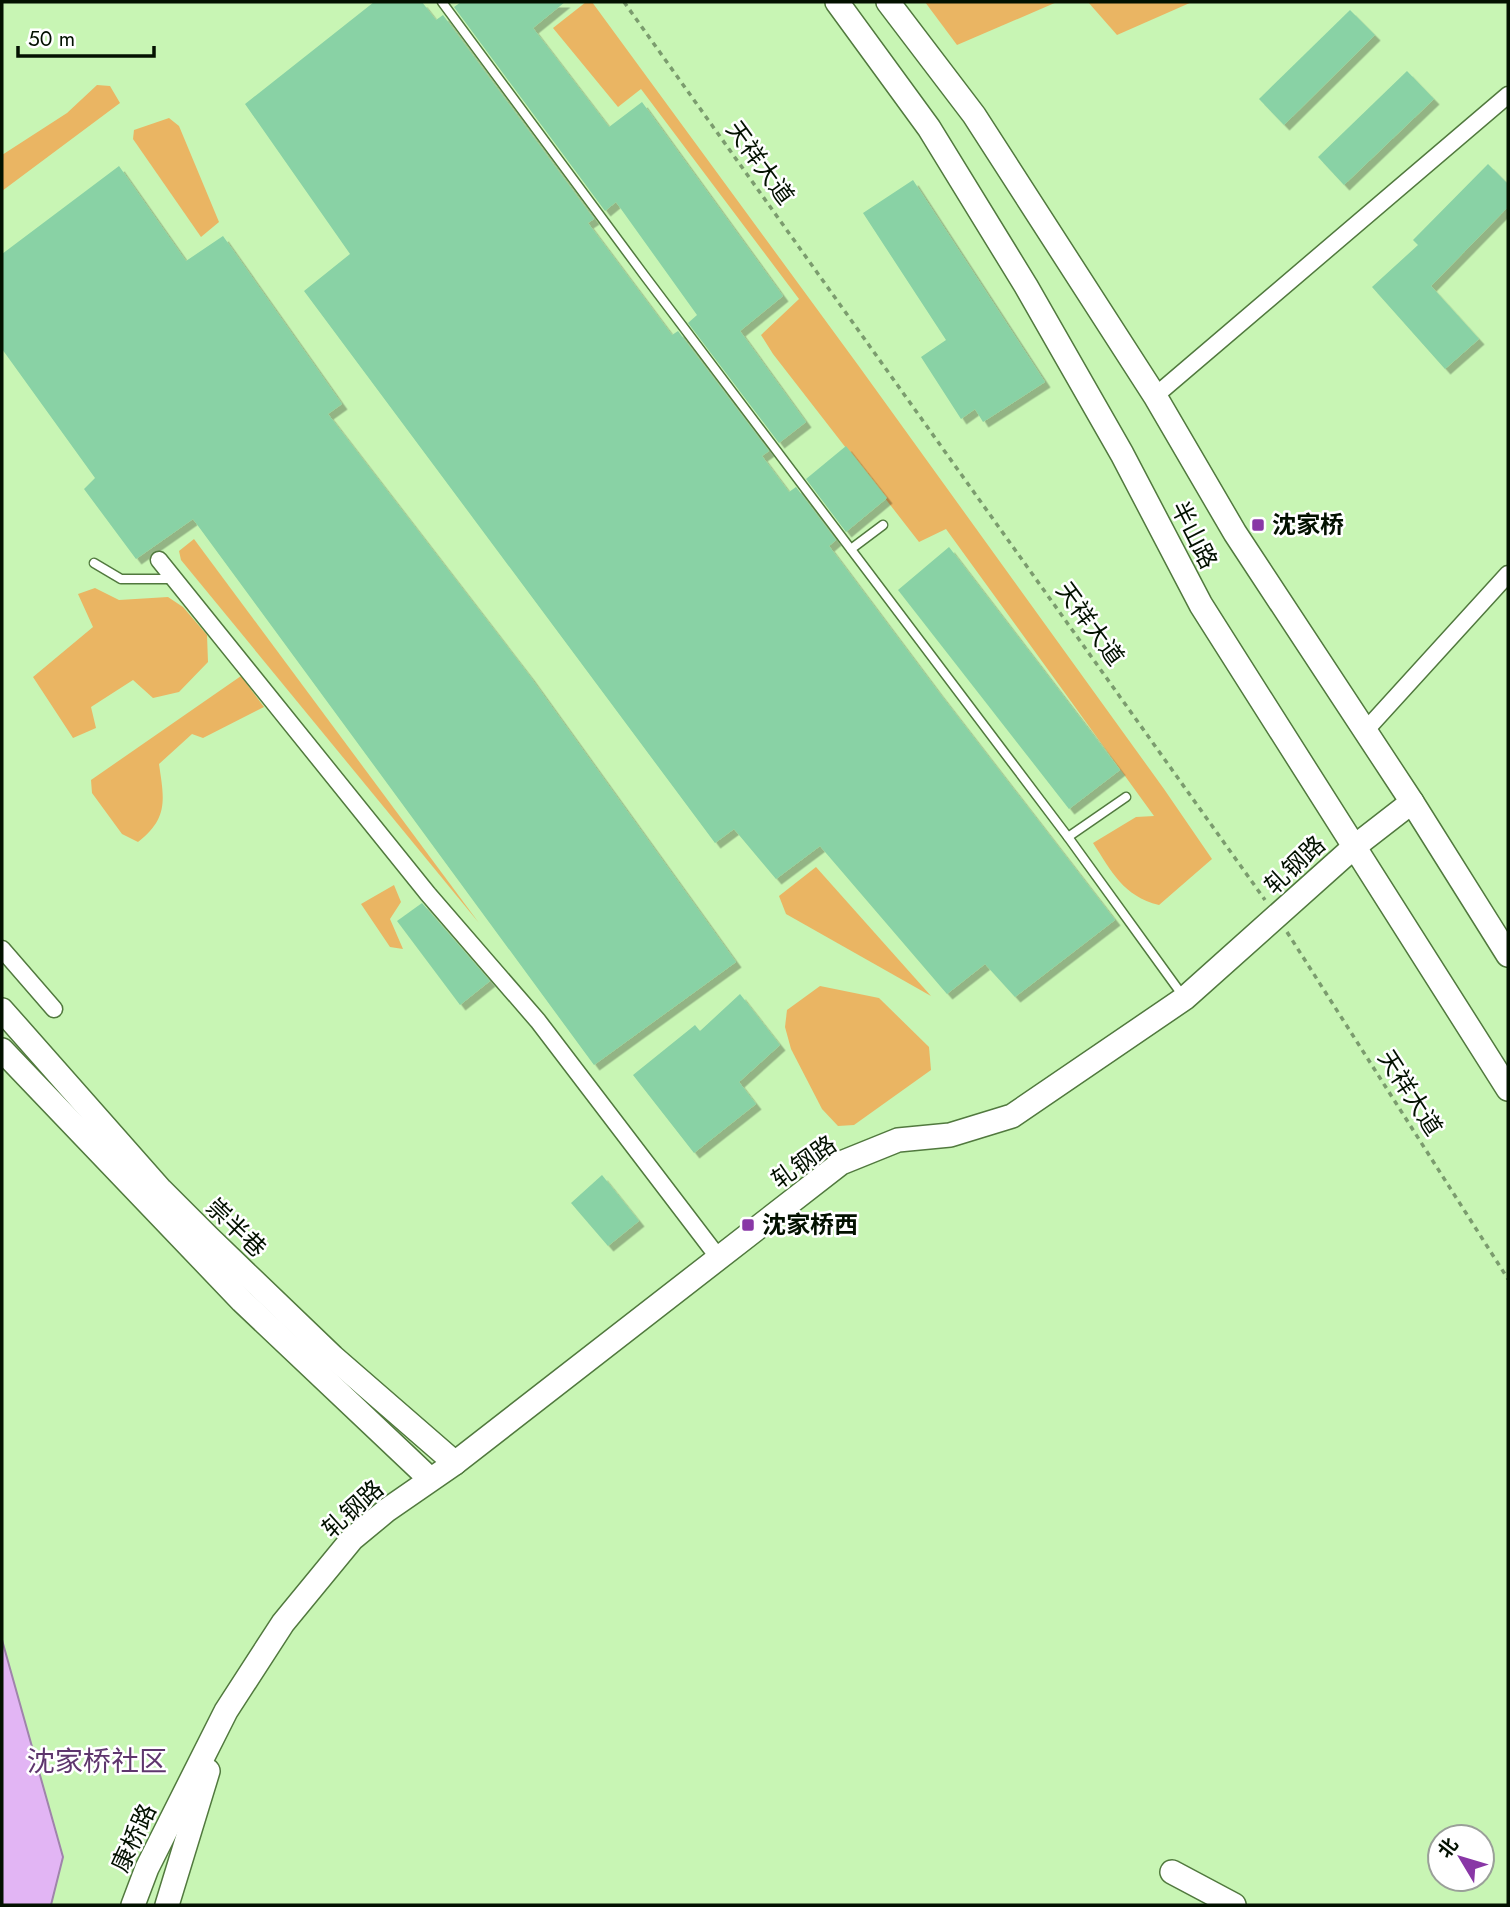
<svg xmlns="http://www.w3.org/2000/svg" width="1510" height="1907" font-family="Jost,'Noto Sans SC',sans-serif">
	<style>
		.green { fill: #eab563 }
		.water { fill: #e2b5f4; stroke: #9f84ab; stroke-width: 2 }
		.building { fill: #89d2a5; filter: url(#shadow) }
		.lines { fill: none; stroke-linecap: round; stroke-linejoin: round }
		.lane-casing { stroke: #51793e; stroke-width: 11 }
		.street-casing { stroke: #51793e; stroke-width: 19 }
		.secondary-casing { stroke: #51793e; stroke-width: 26 }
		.path { stroke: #7b9c6e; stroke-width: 3.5; stroke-dasharray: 5 5; stroke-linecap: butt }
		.lane { stroke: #fff; stroke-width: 8 }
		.street { stroke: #fff; stroke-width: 16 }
		.secondary { stroke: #fff; stroke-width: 23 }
		.poi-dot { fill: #8937a6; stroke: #fff; stroke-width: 2.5 }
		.labels { text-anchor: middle; stroke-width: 5; stroke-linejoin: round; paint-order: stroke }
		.street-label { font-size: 24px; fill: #031100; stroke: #fff }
		.poi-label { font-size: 24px; font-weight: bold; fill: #031100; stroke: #fff; text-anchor: start }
		.quarter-label { font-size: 28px; fill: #5e366d; stroke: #fff }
	</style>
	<defs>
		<filter id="shadow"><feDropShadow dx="5.5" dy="5.5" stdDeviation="0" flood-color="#0004"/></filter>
	</defs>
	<rect width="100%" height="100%" fill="#c8f5b4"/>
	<!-- green -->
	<g class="green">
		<path d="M586,2H592L858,365L1164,789L1212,859L1159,905C1123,896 1112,872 1093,843L1136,817L1154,816L946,529L919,542L773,354L761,335L799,299L641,89L618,107L553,28Z"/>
		<path d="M925,2H1057L957,45Z"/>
		<path d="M1088,2H1192L1117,35Z"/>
		<path d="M97,85L110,86L120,103L2,191V155L67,113Z"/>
		<path d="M169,118L179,126L219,222L201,237L133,139L134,130Z"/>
		<path d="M194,539L479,923L181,560L179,551Z"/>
		<path d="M95,588L119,600L168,597L183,607L207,635L208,662L179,692L153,698L133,680L91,707L96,728L73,738L33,677L93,627L78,594Z"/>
		<path d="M241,676L264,707L203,738L192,734L159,764C164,799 169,818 138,842L122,834L92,793L91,780Z"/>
		<path d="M816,867L931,996L786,914L779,896Z"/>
		<path d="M394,885L401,902L390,919L403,949L390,947L361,904Z"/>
		<path d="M820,986L879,998L929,1047L931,1070L854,1125L838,1126L822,1109L791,1049L785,1027L787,1010Z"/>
	</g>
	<!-- water -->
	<path class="water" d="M2,1640L63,1857L51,1905H2Z"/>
	<!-- building -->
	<g class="building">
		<path d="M374,2H422L436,20L443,15L594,219L588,223L672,335L678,331L769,451L762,456L789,492L796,487L836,540L829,546L937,690L1115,920L1015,997L985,964L947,994L820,846L776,879L734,829L715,843L304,291L350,254L245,104Z"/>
		<path d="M461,2H565L533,28L609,127L642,102L783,296L740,331L806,422L779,443L688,323L697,315L616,202L605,211L454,7Z"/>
		<path d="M1350,10L1375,35L1284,125L1259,99Z"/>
		<path d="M1407,71L1434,99L1344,185L1318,157Z"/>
		<path d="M1488,164L1508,184V207L1431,286L1479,339L1445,369L1372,287L1418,245L1413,240Z"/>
		<path d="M119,166L186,261L223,236L342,404L328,414L529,675L736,962L594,1065L193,519L136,559L84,489L95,478L2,349V254Z"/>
		<path d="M913,180L1045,382L983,422L975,409L961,419L921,357L946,340L863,213Z"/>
		<path d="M846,446L887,498L846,532L806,479Z"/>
		<path d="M949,547L1120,770L1069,809L898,590Z"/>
		<path d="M422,903L490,981L460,1005L397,921Z"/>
		<path d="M740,994L780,1045L739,1082L756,1104L694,1153L633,1075L695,1025L700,1031Z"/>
		<path d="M602,1175L639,1221L608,1246L571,1203Z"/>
	</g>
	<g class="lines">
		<defs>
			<g id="lane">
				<path d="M442,2L644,275L1068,837L1183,996"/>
				<path d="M851,549L883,525"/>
				<path d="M94,563L121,579H172"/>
				<path d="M1068,837L1126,797"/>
			</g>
			<g id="street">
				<path d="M1155,396L1508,95"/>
				<path d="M159,560L428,894L538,1021L718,1257"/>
				<path d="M1365,731L1508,574"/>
				<path d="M2,949L54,1009"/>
			</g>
			<g id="secondary">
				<path d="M837,2L929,128L1026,286L1122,454L1201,605L1508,1089"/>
				<path d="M888,2L974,115L1155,396L1235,533L1412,802L1508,955"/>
				<path d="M2,1010L161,1190L208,1237L333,1357L455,1463"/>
				<path d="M2,1050L242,1301L430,1479"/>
				<path d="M1172,1872L1234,1905"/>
				<path d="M133,1905L147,1868L226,1711L283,1623L352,1539L387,1510L455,1463L841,1163L898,1140L950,1135L1012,1116L1185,998L1354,847L1412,802"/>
				<path d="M167,1905L208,1771"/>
			</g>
		</defs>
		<!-- lane casing -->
		<use href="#lane" class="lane-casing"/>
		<!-- street casing -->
		<use href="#street" class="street-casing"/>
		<!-- secondary casing -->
		<use href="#secondary" class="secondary-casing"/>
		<!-- path -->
		<g class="path">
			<path d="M624,2L1265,900"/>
			<path d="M1287,932L1508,1279"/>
		</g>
		<!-- lane -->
		<use href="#lane" class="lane"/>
		<!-- street -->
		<use href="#street" class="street"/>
		<!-- secondary -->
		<use href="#secondary" class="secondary"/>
	</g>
	<!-- markers -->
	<g class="poi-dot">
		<rect x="1251" y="518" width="14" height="14" rx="3.5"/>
		<rect x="741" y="1218" width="14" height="14" rx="3.5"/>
	</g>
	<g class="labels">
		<!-- street labels -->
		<g class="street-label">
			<text transform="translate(760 163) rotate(54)" y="8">天祥大道</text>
			<text transform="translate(1194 535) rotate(63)" y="8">半山路</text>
			<text transform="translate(1090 624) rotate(54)" y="8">天祥大道</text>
			<text transform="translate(1295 865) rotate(-43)" y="8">轧钢路</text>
			<text transform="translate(1410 1093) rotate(57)" y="8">天祥大道</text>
			<text transform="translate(804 1162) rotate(-35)" y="8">轧钢路</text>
			<text transform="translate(236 1228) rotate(44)" y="8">崇半巷</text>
			<text transform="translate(353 1509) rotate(-42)" y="8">轧钢路</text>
			<text transform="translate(134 1838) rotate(-65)" y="8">康桥路</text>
		</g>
		<!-- poi labels -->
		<g class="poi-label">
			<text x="1272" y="533">沈家桥</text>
			<text x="762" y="1233">沈家桥西</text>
		</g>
		<!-- quarter labels -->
		<g class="quarter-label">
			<text x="97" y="1771">沈家桥社区</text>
		</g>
	</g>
	<!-- border -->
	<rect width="1510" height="1907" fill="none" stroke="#031100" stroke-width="7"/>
	<!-- north arrow -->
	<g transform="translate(1461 1858) rotate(308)"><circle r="33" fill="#ffffff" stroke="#9aa099" stroke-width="2"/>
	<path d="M0-5L12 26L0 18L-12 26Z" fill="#8937a6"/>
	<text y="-10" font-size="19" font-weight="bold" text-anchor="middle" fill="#031100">北</text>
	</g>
	<!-- scale -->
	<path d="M18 46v10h136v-10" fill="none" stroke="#031100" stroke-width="3.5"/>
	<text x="28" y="46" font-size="21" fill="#031100" stroke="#ffffff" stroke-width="5" paint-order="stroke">50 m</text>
</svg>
